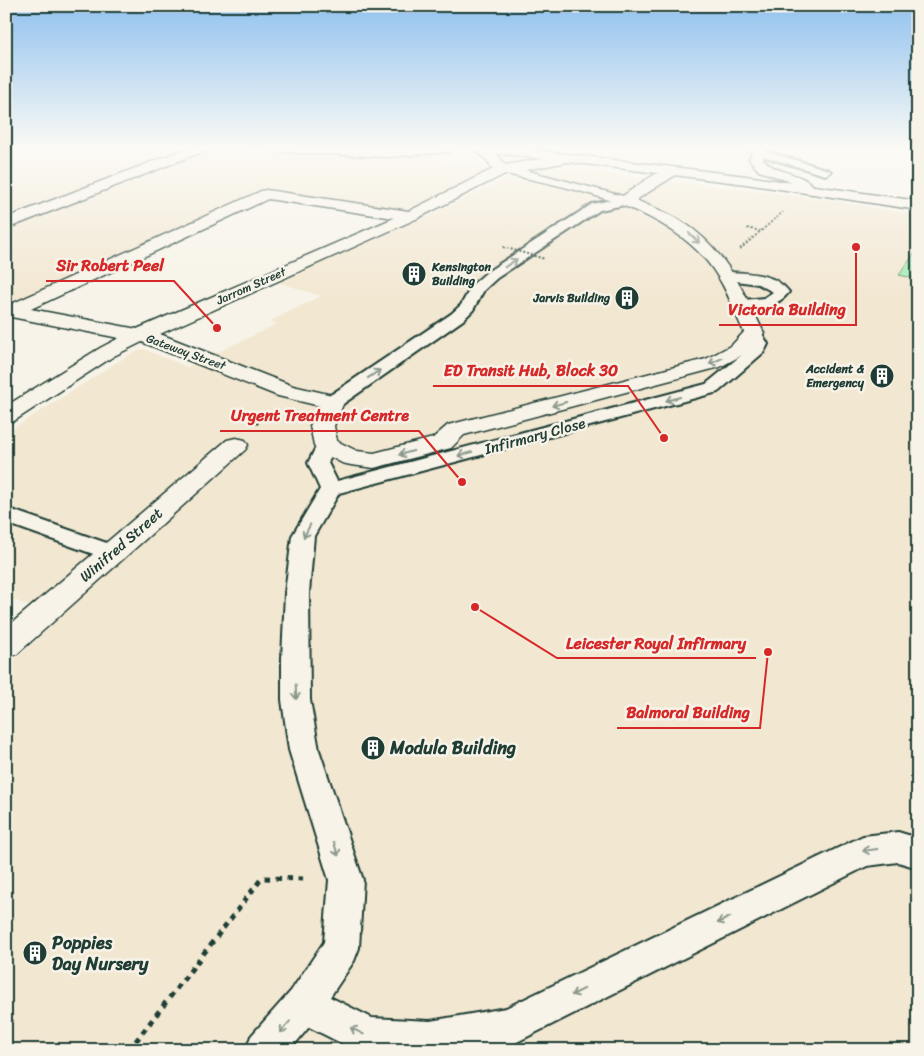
<svg xmlns="http://www.w3.org/2000/svg" width="924" height="1056" font-family="Sriracha,sans-serif">
	<style>
		.built { fill: #f2e7d1 }
		.green { fill: #a5eab6; stroke: #629475 }
		.lines { fill: none; stroke-linecap: round; stroke-linejoin: round }
		.service-casing { stroke: #1f3d34; stroke-width: 4 }
		.minor-casing { stroke: #1f3d34; stroke-width: 3 }
		.primary-casing { stroke: #1f3d34; stroke-width: 3 }
		.path-far2 { stroke: #1f3d34; stroke-width: 2; stroke-dasharray: 2 2; stroke-linecap: butt }
		.path-far1 { stroke: #1f3d34; stroke-width: 3; stroke-dasharray: 3 3; stroke-linecap: butt }
		.path { stroke: #1f3d34; stroke-width: 5; stroke-dasharray: 5.5 5.5; stroke-linecap: butt }
		.service { fill: #f7f3e8; fill-rule: evenodd }
		.minor { fill: #f7f3e8; fill-rule: evenodd }
		.primary { fill: #f7f3e8; fill-rule: evenodd }
		.path-bridge { stroke: #1f3d34; stroke-width: 2; stroke-dasharray: 2 2; stroke-linecap: butt }
		.oneway { stroke: #8b988e }
		.labels { text-anchor: middle; stroke-width: 5; stroke-linejoin: round; paint-order: stroke }
		.far-poi-label { font-size: 12px; font-weight: bold; fill: #1f3d34; stroke: #f7f3e8; text-anchor: end }
		.far-street-label { font-size: 12px; fill: #1f3d34; stroke: #f7f3e8 }
		.street-label { font-size: 15px; fill: #1f3d34; stroke: #f7f3e8 }
		.near-poi-label { font-size: 18px; font-weight: bold; fill: #1f3d34; stroke: #f7f3e8; text-anchor: start }
		.leader { fill: none; stroke: #d62828; stroke-width: 2 }
		.callout-dot { fill: #d62828; stroke: #f7f3e8; stroke-width: 2 }
		.callout-label { font-size: 16px; text-anchor: middle; font-weight: bold; fill: #d62828; stroke: #f7f3e8; stroke-width: 5; stroke-linejoin: round; paint-order: stroke }
	</style>
	<rect width="100%" height="100%" fill="#f7f3e8"/>
	<filter id="ink" filterUnits="userSpaceOnUse"><feTurbulence type="fractalNoise" baseFrequency=".02" numOctaves="2"/><feDisplacementMap in="SourceGraphic" scale="10" xChannelSelector="R" yChannelSelector="G"/><feConvolveMatrix kernelMatrix="1 2 1 2 8 2 1 2 1" color-interpolation-filters="sRGB"/></filter>
	<g filter="url(#ink)">
		<!-- built -->
		<g class="built">
			<path d="M6,148H182L206,150L417,155L490,170L406,210L266,194L6,309Z"/>
			<path d="M553,167L815,198L918,215V1050H6V667L60,618L6,597V433L127,356L143,349L187,367L277,324L271,321L321,296L278,282L423,218L499,182L537,168Z"/>
		</g>
		<!-- green -->
		<path class="green" d="M914,254H918V279L899,275Z"/>
		<g class="lines">
			<defs>
				<g id="service">
					<path d="M759,149L829,170L831,172L825,175L755,154L754,152L755,150Z"/>
					<path d="M625,197L629,198L631,201L629,204L600,210L497,278L484,290L473,310L463,320L340,406L333,408L326,406L324,402L326,398L451,314L461,305L472,285L487,272L592,204Z"/>
					<path d="M727,272C748,273 775,273 789,292C777,308 752,312 734,307L731,304L734,301L764,298L773,292L758,284L722,279L720,276L722,273Z"/>
					<path d="M754,328L760,330L768,344L764,352L718,392L339,493L314,536L309,593L310,700L319,750L363,880L359,948L354,961L330,997L372,1018L430,1021L506,1008L863,836L898,832L918,838V868L898,862L867,866L509,1046L487,1050H355L309,1027L290,1050H246L251,1036L291,991L324,942L329,880L289,750L282,700V658L285,593L292,536L320,489L308,463L319,441L326,439L333,441L336,445L328,463L337,481L706,384L749,349L752,344L746,333L748,330Z"/>
					<path d="M12,510L121,548L125,553L121,558L113,561L6,523V511Z"/>
				</g>
				<g id="minor">
					<path d="M188,148H205L204,151L6,229V218Z"/>
					<path d="M278,148H455L449,152L389,157L284,152Z"/>
					<path d="M473,148H487L497,154L505,165L563,155L568,156L570,159L568,162L525,170L623,196C636,187 664,164 680,168L682,171L636,200C651,207 667,212 681,221C724,247 743,290 764,333L746,353L720,367L464,435L451,448L374,468L351,465L342,463L317,450L314,445L310,426L320,406L278,396L142,342L114,356L14,421L6,423V406L100,348L119,338L6,316V304L9,305L261,191L266,190L409,211L493,169L486,159ZM505,174C576,188 679,210 718,277C729,294 735,314 744,332L732,345L706,359L448,425L433,438L374,453L357,451L337,441L334,426L344,402L341,397L293,386L160,334L416,219ZM268,199L394,218L137,329L31,309Z"/>
					<path d="M754,148H766L763,159C777,175 802,171 816,189L814,192H804L789,181L759,171L749,159Z"/>
					<path d="M236,438L245,440L248,445L245,450L17,654L6,658V628L227,440Z"/>
				</g>
				<path id="primary" d="M481,148H517L746,176L918,201V210L746,184L487,152Z"/>
			</defs>
			<!-- service casing -->
			<use href="#service" class="service-casing"/>
			<!-- minor casing -->
			<use href="#minor" class="minor-casing"/>
			<!-- primary casing -->
			<use href="#primary" class="primary-casing"/>
			<!-- path-far2 -->
			<g class="path-far2">
				<path d="M747,228L760,231"/>
				<path d="M740,249L783,212"/>
			</g>
			<!-- path-far1 -->
			<path class="path-far1" d="M256,424L265,414"/>
			<!-- path -->
			<path class="path" d="M129,1050L262,878L305,879"/>
			<!-- service -->
			<use href="#service" class="service"/>
			<!-- minor -->
			<use href="#minor" class="minor"/>
			<!-- primary -->
			<use href="#primary" class="primary"/>
			<!-- path-bridge -->
			<path class="path-bridge" d="M503,247L545,259"/>
		</g>
		<!-- one-way arrows -->
		<defs><path id="oneway-shaft" d="M-6 0H5M1.5-3L5.5 0L1.5 3" fill="none" stroke-width="1.6" stroke-linecap="round" stroke-linejoin="round" transform="scale(1.25)"/></defs>
		<g class="oneway">
			<use href="#oneway-shaft" transform="translate(694 238) rotate(44)"/>
			<use href="#oneway-shaft" transform="translate(511 263) rotate(-33)"/>
			<use href="#oneway-shaft" transform="translate(716 361) rotate(156)"/>
			<use href="#oneway-shaft" transform="translate(374 374) rotate(-34)"/>
			<use href="#oneway-shaft" transform="translate(673 399) rotate(164)"/>
			<use href="#oneway-shaft" transform="translate(559 404) rotate(165)"/>
			<use href="#oneway-shaft" transform="translate(406 453) rotate(165)"/>
			<use href="#oneway-shaft" transform="translate(465 454) rotate(165)"/>
			<use href="#oneway-shaft" transform="translate(307 531) rotate(117)"/>
			<use href="#oneway-shaft" transform="translate(296 692) rotate(88)"/>
			<use href="#oneway-shaft" transform="translate(336 849) rotate(72)"/>
			<use href="#oneway-shaft" transform="translate(870 850) rotate(172)"/>
			<use href="#oneway-shaft" transform="translate(724 920) rotate(154)"/>
			<use href="#oneway-shaft" transform="translate(578 992) rotate(154)"/>
			<use href="#oneway-shaft" transform="translate(285 1027) rotate(131)"/>
			<use href="#oneway-shaft" transform="translate(357 1031) rotate(-153)"/>
		</g>
	</g>
	<!-- sky -->
	<linearGradient id="sky" x2="0" y2="1"><stop stop-color="#91c2ef"/><stop offset="0.5" stop-color="#fbfaf5"/><stop offset="1" stop-color="#fbfaf5" stop-opacity="0"/></linearGradient>
	<rect width="924" height="296" fill="url(#sky)"/>
	<!-- icons -->
	<defs>
		<symbol id="building-disc" viewBox="-11 -11 22 22"><circle r="9.5" fill="#1f3d34" stroke="#f7f3e8"/><path d="M-4-6H4V6H1V3H-1V6H-4ZM-2.5-4.3h1.7v1.8h-1.7ZM.8-4.3h1.7v1.8H.8ZM-2.5-1h1.7V.8h-1.7ZM.8-1h1.7V.8H.8Z" fill="#fff"/></symbol>
	</defs>
	<g fill-rule="evenodd">
		<use href="#building-disc" x="400" y="260" width="28" height="28"/>
		<use href="#building-disc" x="613" y="284" width="28" height="28"/>
		<use href="#building-disc" x="868" y="362" width="28" height="28"/>
		<use href="#building-disc" x="359" y="734" width="28" height="28"/>
		<use href="#building-disc" x="21" y="939" width="28" height="28"/>
	</g>
	<g class="labels">
		<!-- far-poi labels -->
		<g class="far-poi-label">
			<text x="432" y="271" text-anchor="start">Kensington<tspan x="432" dy="14">Building</tspan></text>
			<text x="610" y="302">Jarvis Building</text>
			<text x="864" y="373">Accident &amp;<tspan x="864" dy="14">Emergency</tspan></text>
		</g>
		<!-- far-street labels -->
		<g class="far-street-label">
			<text transform="translate(251 286) rotate(-24)" y="4">Jarrom Street</text>
			<text transform="translate(186 352) rotate(20)" y="4">Gateway Street</text>
		</g>
		<!-- street labels -->
		<g class="street-label">
			<text transform="translate(535 436) rotate(-15)" y="5">Infirmary Close</text>
			<text transform="translate(121 545) rotate(-41)" y="5">Winifred Street</text>
		</g>
		<!-- near-poi labels -->
		<g class="near-poi-label">
			<text x="390" y="754">Modula Building</text>
			<text x="52" y="949">Poppies<tspan x="52" dy="21">Day Nursery</tspan></text>
		</g>
	</g>
	<!-- callouts -->
	<path class="leader" d="M217 328L174 281H46M856 247L856 325H719M664 438L628 386H433M462 482L419 431H220M475 607L557 658H756M768 652L760 728H617"/>
	<g class="callout-dot">
		<circle cx="217" cy="328" r="5"/>
		<circle cx="856" cy="247" r="5"/>
		<circle cx="664" cy="438" r="5"/>
		<circle cx="462" cy="482" r="5"/>
		<circle cx="475" cy="607" r="5"/>
		<circle cx="768" cy="652" r="5"/>
	</g>
	<g class="callout-label">
		<text x="110" y="271">Sir Robert Peel</text>
		<text x="787" y="315">Victoria Building</text>
		<text x="531" y="376">ED Transit Hub, Block 30</text>
		<text x="320" y="421">Urgent Treatment Centre</text>
		<text x="656" y="649">Leicester Royal Infirmary</text>
		<text x="688" y="718">Balmoral Building</text>
	</g>
	<!-- margin -->
	<rect width="924" height="1056" fill="none" stroke="#f7f3e8" stroke-width="25"/>
	<rect x="12" y="12" width="899" height="1031" fill="none" stroke="#1f3d34" stroke-width="2" filter="url(#ink)"/>
</svg>
